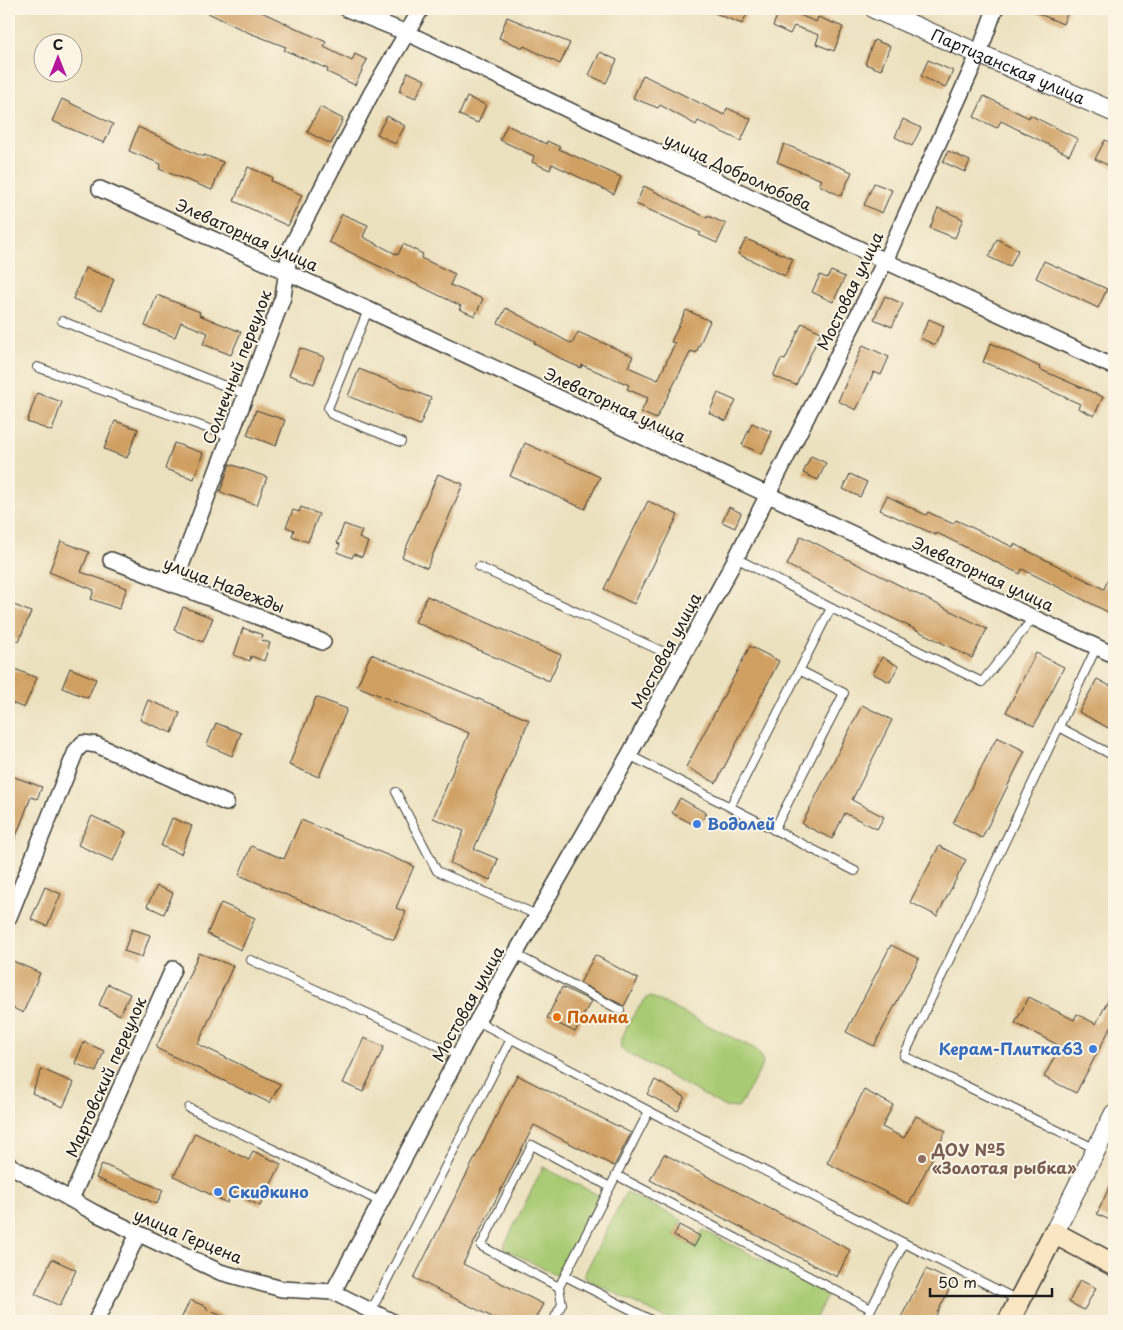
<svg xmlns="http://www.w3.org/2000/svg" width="1123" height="1330" font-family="'Playpen Sans',sans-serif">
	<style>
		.green { fill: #a8ca72; stroke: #627347 }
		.building { fill: #d0a063 }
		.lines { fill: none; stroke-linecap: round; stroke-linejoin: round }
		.service-casing { stroke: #3b3a34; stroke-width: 10 }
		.minor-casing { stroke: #3b3a34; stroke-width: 18 }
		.tertiary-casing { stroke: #3b3a34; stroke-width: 21 }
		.secondary-casing { stroke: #3b3a34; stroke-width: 24 }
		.service { stroke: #fff; stroke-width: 8 }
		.minor { stroke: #fff; stroke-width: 15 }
		.tertiary { stroke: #fff; stroke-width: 19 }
		.secondary { stroke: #fbe6c4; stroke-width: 21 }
		.shop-dot { fill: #3f7fe0; stroke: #fcf5e5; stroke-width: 2 }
		.food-dot { fill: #e8710a; stroke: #fcf5e5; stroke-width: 2 }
		.education-dot { fill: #8d6e63; stroke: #fcf5e5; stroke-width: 2 }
		.labels { text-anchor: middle; stroke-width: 4; stroke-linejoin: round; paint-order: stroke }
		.street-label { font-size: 16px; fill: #1c1c1c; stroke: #fcf5e5 }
		.shop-label { font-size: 16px; font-weight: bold; fill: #366cbe; stroke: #fcf5e5; text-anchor: start }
		.food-label { font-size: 16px; font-weight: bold; fill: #c56008; stroke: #fcf5e5; text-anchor: start }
		.education-label { font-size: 16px; font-weight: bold; fill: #785e54; stroke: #fcf5e5; text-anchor: start }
	</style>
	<rect width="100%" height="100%" fill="#fcf5e5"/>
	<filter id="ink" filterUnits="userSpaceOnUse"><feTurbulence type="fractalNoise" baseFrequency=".02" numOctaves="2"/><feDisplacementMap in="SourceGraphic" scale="10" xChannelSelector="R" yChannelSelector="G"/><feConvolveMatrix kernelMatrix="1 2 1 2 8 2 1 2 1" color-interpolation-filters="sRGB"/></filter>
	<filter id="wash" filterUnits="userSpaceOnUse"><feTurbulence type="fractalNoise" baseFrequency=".0096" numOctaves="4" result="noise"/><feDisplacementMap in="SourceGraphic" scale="20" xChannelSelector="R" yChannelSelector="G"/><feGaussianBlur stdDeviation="1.12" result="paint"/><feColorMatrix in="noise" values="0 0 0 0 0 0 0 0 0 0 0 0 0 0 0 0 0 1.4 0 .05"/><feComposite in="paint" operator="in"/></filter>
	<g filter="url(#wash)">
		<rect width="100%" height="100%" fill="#ece1bf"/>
		<!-- green -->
		<g class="green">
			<path d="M650,996L757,1050L763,1061L762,1067L738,1108L725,1107L621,1049C617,1039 641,999 650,996Z"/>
			<path d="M543,1167L600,1196L559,1276L503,1248Z"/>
			<path d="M626,1192L682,1220L674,1236L694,1247L703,1230L828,1294L814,1321H671L583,1277Z"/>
		</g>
		<g id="blocks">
			<!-- building -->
			<g class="building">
				<path d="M200,9H255L326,42L324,47L352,61L355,54L367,60L355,85L327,72L328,69L284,50L286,47L247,32Z"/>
				<path d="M705,9H749L742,24Z"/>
				<path d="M780,9H786L816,22L818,17L843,27L834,51L816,44L819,35L794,26L790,34L773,26Z"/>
				<path d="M1028,9H1069L1063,24Z"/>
				<path d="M507,17L570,43L560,64L524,46L523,48L499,38Z"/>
				<path d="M874,40L890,46L881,70L865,64Z"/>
				<path d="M600,52L617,60L606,83L589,75Z"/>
				<path d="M928,60L953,71L945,88L921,76Z"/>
				<path d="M408,72L425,80L416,98L399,91Z"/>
				<path d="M643,75L724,115L727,108L751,119L741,141L698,121L696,125L660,105L658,108L633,98Z"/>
				<path d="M984,96L1029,118L1030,115L1078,139L1069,155L1001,121L997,128L974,117Z"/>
				<path d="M467,97L486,105L478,123L459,115Z"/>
				<path d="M62,99L113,124L104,143L52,121Z"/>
				<path d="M320,107L343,119L331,144L307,132Z"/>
				<path d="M387,116L405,126L395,144L377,134Z"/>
				<path d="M903,119L921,128L912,146L895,137Z"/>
				<path d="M507,125L546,144L547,141L560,147L559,149L621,177L614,194L552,164L550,170L532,162L534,156L500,140Z"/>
				<path d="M138,127L203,157L204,155L223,162L212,190L159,169L161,164L129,151Z"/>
				<path d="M1105,140L1114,144V168L1095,159Z"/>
				<path d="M784,144L852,172L841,196L819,185L822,180L777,162Z"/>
				<path d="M948,151L970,161L965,172L943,162Z"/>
				<path d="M248,167L272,177L271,181L302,195L288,226L234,201Z"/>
				<path d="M874,183L892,190L882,213L864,205Z"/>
				<path d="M644,186L707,218L708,216L726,224L717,243L699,235L701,233L636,204Z"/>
				<path d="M938,208L963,219L955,238L930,228Z"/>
				<path d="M342,214L368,225L363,237L398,255L403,244L423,254L421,258L455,274L450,285L483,299L475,316L459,309L461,306L329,242Z"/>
				<path d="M746,239L793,259L785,276L738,254Z"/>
				<path d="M997,239L1018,250L1010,267L989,257Z"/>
				<path d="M1044,261L1107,289L1098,308L1036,278Z"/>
				<path d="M85,268L114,279L102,310L73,299Z"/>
				<path d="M831,271L845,277L833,302L812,292L820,275L827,278Z"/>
				<path d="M157,295L200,312L199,315L241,332L231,355L203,344L208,333L181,322L175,337L145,326Z"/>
				<path d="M885,296L903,304L892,327L874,319Z"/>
				<path d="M506,308L572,344L578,332L633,356L628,367L658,380L675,343L671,342L686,310L710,321L696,353L691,351L656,419L641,412L648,398L627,389L629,385L582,365L581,368L565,361L534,343L535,341L498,323Z"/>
				<path d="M929,319L944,326L935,345L920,338Z"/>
				<path d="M802,323L821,332L796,385L773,376L781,359L785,360Z"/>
				<path d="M991,343L1040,367L1039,369L1103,397L1094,416L1078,408L1080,404L998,367V368L983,362Z"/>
				<path d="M863,345L889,357L881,375L874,372L856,410L838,401Z"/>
				<path d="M300,348L324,357L314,384L289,375Z"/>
				<path d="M359,369L431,398L420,425L348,396Z"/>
				<path d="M37,393L62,402L52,431L27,422Z"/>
				<path d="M718,393L736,401L726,421L709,413Z"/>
				<path d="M256,410L285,420L276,446L247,435Z"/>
				<path d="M115,421L138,429L127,458L104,449Z"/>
				<path d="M752,423L772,432L762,454L742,445Z"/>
				<path d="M174,443L203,453L194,479L165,469Z"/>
				<path d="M525,443L600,477L585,509L510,476Z"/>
				<path d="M811,456L826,463L818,480L803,473Z"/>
				<path d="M230,464L267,477L257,505L220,492Z"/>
				<path d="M438,474L463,484L427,568L402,557Z"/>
				<path d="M850,474L867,482L860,497L843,489Z"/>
				<path d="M887,496L926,515L928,512L953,524L956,520L1013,547L1014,544L1104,589L1114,565V615L1022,569L1020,574L937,533L936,535L880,510Z"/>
				<path d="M648,501L678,515L634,604L604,589Z"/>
				<path d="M301,507L319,514L308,542L292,536L294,530L286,527L293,510L299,512Z"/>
				<path d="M729,507L741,513L735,528L722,522Z"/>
				<path d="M344,524L362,531L359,538L368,542L362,557L354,554L352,558L337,552L340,544L337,543Z"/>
				<path d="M801,536L987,629L972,658L787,565Z"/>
				<path d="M61,541L89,552L81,572L127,588L119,609L91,599L94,590L49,572Z"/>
				<path d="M427,596L561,655L549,681L415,622Z"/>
				<path d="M9,603L31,612L19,641L9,637Z"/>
				<path d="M183,607L213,618L203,642L174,630Z"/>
				<path d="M243,628L263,635L261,640L270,643L264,661L251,656L250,661L234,655Z"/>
				<path d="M750,646L779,661L716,783L686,767Z"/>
				<path d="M1036,653L1064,667L1034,726L1006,712Z"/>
				<path d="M371,654L529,720L474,849L498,859L490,880L450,863L464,831L433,818L469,733L357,686Z"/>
				<path d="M882,657L898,666L890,682L873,674Z"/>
				<path d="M70,668L96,679L88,698L62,688Z"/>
				<path d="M15,669L37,678L24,708L9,702V683Z"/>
				<path d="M1097,679L1114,688V731L1079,712Z"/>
				<path d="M316,697L347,709L319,777L289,765Z"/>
				<path d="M148,700L180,713L172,733L140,720Z"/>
				<path d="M862,705L892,720L852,800L884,817L877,829L845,813L832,839L802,824Z"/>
				<path d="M216,723L241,733L232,756L207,745Z"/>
				<path d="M997,737L1025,751L982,838L953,823Z"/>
				<path d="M9,775L42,787L37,799L31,797L10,852Z"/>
				<path d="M680,798L706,813L698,827L672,813Z"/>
				<path d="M92,816L126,832L113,861L78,845Z"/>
				<path d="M172,818L192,826L181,854L161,846Z"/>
				<path d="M301,820L414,866L396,908L406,912L394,940L239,875L251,846L284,859Z"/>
				<path d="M939,846L966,860L937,916L910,902Z"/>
				<path d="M157,886L173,893L164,914L147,906Z"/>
				<path d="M45,887L61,894L47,926L31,919Z"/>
				<path d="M221,903L255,918L241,950L207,934Z"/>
				<path d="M132,929L150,935L142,957L124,951Z"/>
				<path d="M891,945L919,959L874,1046L846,1032Z"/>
				<path d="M199,953L233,966L198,1044L280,1084L270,1103L156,1048Z"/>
				<path d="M595,955L638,979L624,1006L580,983Z"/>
				<path d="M13,961L40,973L23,1013L9,1006V972Z"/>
				<path d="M108,984L130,994L120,1015L99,1005Z"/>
				<path d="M562,987L591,1001L575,1032L547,1018Z"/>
				<path d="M1114,989V1021L1076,1093L1044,1077L1060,1046L1015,1023L1029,997L1074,1020L1077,1014L1096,1024Z"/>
				<path d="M364,1038L384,1047L363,1092L343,1083Z"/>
				<path d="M84,1042L104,1051L96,1072L75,1063Z"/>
				<path d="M42,1069L74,1083L63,1107L32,1093Z"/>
				<path d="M517,1075L631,1133L614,1166L534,1125L463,1264L543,1304L534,1321H500L414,1278Z"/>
				<path d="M655,1080L685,1097L678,1111L647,1094Z"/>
				<path d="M864,1090L893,1105L882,1127L904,1138L916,1116L946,1131L909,1204L827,1163Z"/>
				<path d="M195,1133L249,1160L253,1151L281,1164L260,1206L232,1192L227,1203L174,1176Z"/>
				<path d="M664,1154L850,1250L837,1277L650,1180Z"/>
				<path d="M102,1164L163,1190L157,1204L96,1178Z"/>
				<path d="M1114,1177V1222L1097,1214Z"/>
				<path d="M679,1225L700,1236L694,1247L674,1236Z"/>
				<path d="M52,1259L76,1270L60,1306L35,1294Z"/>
				<path d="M926,1269L953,1282L933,1321H899Z"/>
				<path d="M1080,1280L1096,1288L1084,1310L1069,1302Z"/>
				<path d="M190,1300L207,1307L206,1309L233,1321H180Z"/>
			</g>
		</g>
	</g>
	<g filter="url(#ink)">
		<use href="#blocks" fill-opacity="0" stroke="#3b3a34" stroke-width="1"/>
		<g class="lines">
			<defs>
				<g id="service">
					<path d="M368,310L328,408L331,414L401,442"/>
					<path d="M62,321L245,394"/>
					<path d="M37,367L229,436"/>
					<path d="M736,558L831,608"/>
					<path d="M479,567L681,660"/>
					<path d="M1059,727L1114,756"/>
					<path d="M629,755L730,807L831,608L982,682L1034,617"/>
					<path d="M396,792L437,871L537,915"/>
					<path d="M730,807L855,871"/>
					<path d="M774,830L844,693L799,670"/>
					<path d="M515,954L620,1010"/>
					<path d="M251,960L459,1055"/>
					<path d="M477,1021L649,1111L559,1287L562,1304L553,1321"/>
					<path d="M189,1108L381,1202"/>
					<path d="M649,1111L904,1243L1018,1300"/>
					<path d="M1096,1149L904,1056L1097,646"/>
					<path d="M616,1175L871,1309"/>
					<path d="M565,1276L653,1321"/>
					<path d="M559,1287L481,1246L532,1145L610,1187"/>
					<path d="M371,1311L511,1039"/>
					<path d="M865,1321L904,1243"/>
				</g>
				<g id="minor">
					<path d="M347,9L407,33L885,261L1114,367"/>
					<path d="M100,189L287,272L1114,655"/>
					<path d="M111,560L323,642"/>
					<path d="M174,584L283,297L290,249L372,92L421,9"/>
					<path d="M9,917L76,751L83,743L97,745L226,803"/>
					<path d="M9,1165L95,1213L220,1272L282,1289L333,1292L391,1321"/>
					<path d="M71,1199L173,969"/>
					<path d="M333,1292L477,1021L629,755L736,558L885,261L979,53L995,9"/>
					<path d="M96,1321L138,1234"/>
				</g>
				<g id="tertiary">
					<path id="s1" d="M875,9L1114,112"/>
					<path d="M1054,1233L1114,1114"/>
				</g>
				<path id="secondary" d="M1009,1321L1054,1233L1114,1265"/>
			</defs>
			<!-- service casing -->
			<use href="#service" class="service-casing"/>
			<!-- minor casing -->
			<use href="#minor" class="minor-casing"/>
			<!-- tertiary casing -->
			<use href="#tertiary" class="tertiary-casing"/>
			<!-- secondary casing -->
			<use href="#secondary" class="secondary-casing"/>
			<!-- service -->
			<use href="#service" class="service"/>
			<!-- minor -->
			<use href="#minor" class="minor"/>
			<!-- tertiary -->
			<use href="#tertiary" class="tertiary"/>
			<!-- secondary -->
			<use href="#secondary" class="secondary"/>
		</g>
	</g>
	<!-- markers -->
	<g class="shop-dot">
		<circle cx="697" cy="824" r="5"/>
		<circle cx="1093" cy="1049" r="5"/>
		<circle cx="218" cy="1192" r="5"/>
	</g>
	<circle class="food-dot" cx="557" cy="1017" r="5"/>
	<circle class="education-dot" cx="922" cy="1159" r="5"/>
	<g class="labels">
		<!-- street labels -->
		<g class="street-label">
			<text dy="6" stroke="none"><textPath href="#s1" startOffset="145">Партизанская улица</textPath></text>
			<text transform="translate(738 172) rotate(25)" y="6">улица Добролюбова</text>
			<text transform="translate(247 235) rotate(24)" y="6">Элеваторная улица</text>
			<text transform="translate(850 291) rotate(-64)" y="6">Мостовая улица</text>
			<text transform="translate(237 367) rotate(-69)" y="6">Солнечный переулок</text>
			<text transform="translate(615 405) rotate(25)" y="6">Элеваторная улица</text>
			<text transform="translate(983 574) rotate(25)" y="6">Элеваторная улица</text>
			<text transform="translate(224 585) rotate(21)" y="6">улица Надежды</text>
			<text transform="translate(666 651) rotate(-62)" y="6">Мостовая улица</text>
			<text transform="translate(468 1004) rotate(-61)" y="6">Мостовая улица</text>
			<text transform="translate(106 1077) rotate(-66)" y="6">Мартовский переулок</text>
			<text transform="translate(188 1236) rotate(23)" y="6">улица Герцена</text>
		</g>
		<!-- shop labels -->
		<g class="shop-label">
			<text x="707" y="830">Водолей</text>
			<text x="1083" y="1055" text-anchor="end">Керам-Плитка63</text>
			<text x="228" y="1198">Скидкино</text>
		</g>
		<!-- food labels -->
		<g class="food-label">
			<text x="567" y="1023">Полина</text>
		</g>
		<!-- education labels -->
		<g class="education-label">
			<text x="932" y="1156">ДОУ №5<tspan x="932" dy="18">«Золотая рыбка»</tspan></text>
		</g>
	</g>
	<!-- margin -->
	<rect width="1123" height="1330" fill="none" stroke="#fcf5e5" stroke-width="30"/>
	<!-- north arrow -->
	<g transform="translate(58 58)"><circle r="24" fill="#fcf5e5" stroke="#a29e95"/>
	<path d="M0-4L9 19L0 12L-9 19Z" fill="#b5179e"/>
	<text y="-8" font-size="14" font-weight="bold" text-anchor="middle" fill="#1c1c1c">С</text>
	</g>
	<!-- scale -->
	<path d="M930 1288v8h122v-8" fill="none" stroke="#1c1c1c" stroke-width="2.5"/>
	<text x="938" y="1288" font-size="15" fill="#1c1c1c" stroke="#fcf5e5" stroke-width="4" paint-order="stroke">50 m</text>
</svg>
